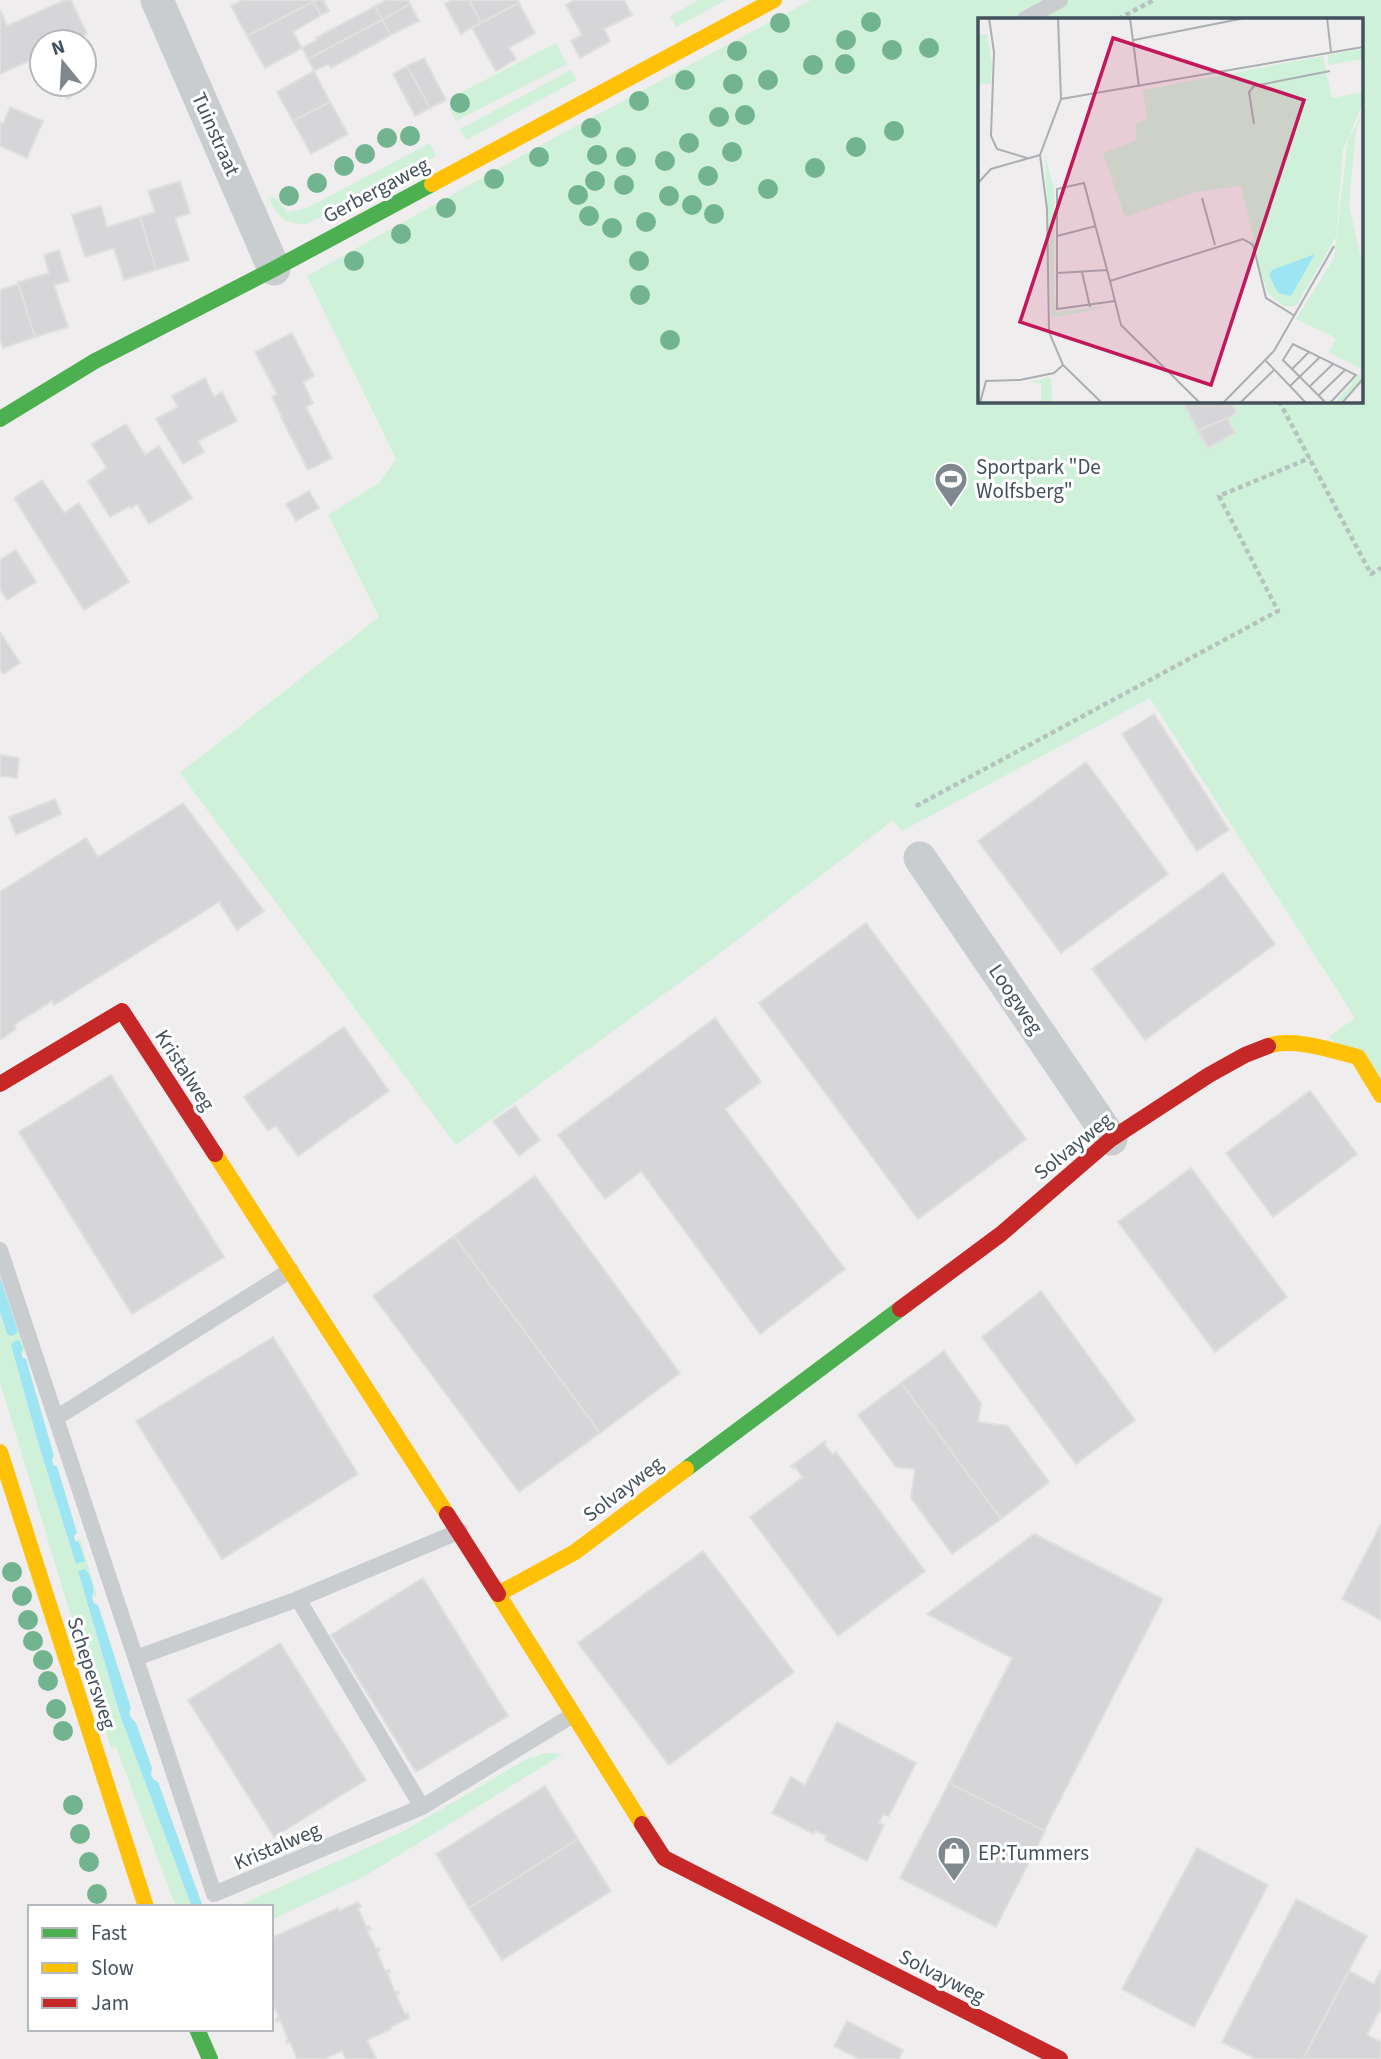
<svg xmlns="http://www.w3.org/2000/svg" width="1381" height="2059" font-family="'Source Sans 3',sans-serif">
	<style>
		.green { fill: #cff1da; fill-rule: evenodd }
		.water { fill: #9ee5f3 }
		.building { fill: #d6d5d7; stroke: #e0dfe0; stroke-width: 2 }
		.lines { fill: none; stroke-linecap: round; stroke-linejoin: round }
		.path { stroke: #b5c3be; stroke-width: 4.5; stroke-dasharray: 5 3.5; stroke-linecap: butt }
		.lane { stroke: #c9cdcf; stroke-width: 16 }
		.street { stroke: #c9cdcf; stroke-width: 33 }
		.fast { stroke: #4caf50; stroke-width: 16 }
		.slow { stroke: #ffc107; stroke-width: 16 }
		.jam { stroke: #c62828; stroke-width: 16 }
		.tree { fill: #72b490 }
		.labels { text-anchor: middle; stroke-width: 6; stroke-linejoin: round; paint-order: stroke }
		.street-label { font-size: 21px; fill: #43515c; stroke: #fff }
		.poi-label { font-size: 21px; fill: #43515c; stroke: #fff; text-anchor: start }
		.inset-road { fill: none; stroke: #aaafb3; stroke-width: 2 }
		.view { fill: #c2185b; fill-opacity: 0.15; stroke: #c2185b; stroke-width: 3.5 }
		.inset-edge { fill: none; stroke: #43515c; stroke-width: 3.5 }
	</style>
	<rect width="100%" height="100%" fill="#efeded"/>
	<!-- green -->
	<g class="green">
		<path d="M699,0H726L676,27L670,16Z"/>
		<path d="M811,0H1381V1082L1329,1037L1355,1018L1150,698L902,831L893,820L715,957L456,1145L180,773L379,617L328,515L379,483L396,459L307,276L541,145ZM980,19H1362V401H980Z"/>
		<path d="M556,43L567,64L456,121L449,108L456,105L452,97Z"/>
		<path d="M571,70L577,80L466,140L460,129Z"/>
		<path d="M430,143L436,156L307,224C283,224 277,216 268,196L277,199L287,212L307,208Z"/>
		<path d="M0,1272L26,1351L23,1353L11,1345L40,1449L76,1564L80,1542L77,1539H80L97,1596L93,1597L94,1594L78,1572L121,1718L192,1907H176L116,1747L111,1748L0,1382V1312L7,1334H16L18,1330Z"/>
		<path d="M544,1753L563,1754L365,1876L271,1920V1907H236L404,1831L532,1756L533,1758Z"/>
	</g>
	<!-- water -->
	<g class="water">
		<path d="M0,1277L18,1331L16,1334L11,1336L7,1334L0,1312Z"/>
		<path d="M19,1340L23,1349L21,1352L23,1358L26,1359L54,1456L52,1459L53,1465L57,1466L77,1533L74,1536L75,1541L79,1542L85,1561L76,1564L40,1449L11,1345L13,1342Z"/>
		<path d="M85,1569C91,1575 96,1590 92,1597L94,1603L98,1605L131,1708C127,1715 132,1718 136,1723L152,1768L151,1774L153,1779L158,1782L203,1907H192L121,1718L78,1571Z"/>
	</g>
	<!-- building -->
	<g class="building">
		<path d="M65,0H71L87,34L70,42H42V55L0,74V10L7,26Z"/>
		<path d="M242,0H312L313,2L247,36L231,6Z"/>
		<path d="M316,0H323L329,11L321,15L313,2Z"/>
		<path d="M386,0H408L410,4L382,20L375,6Z"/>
		<path d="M451,0H469L481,22L461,34L445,4Z"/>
		<path d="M469,0H517L519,3L481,22Z"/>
		<path d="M574,0H624L632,15L604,29L610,41L580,58L571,41L582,35L566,5Z"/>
		<path d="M313,2L321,15L293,32L302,48L265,68L247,36Z"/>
		<path d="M519,3L535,33L509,48L516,59L496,71L472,28Z"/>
		<path d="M410,4L419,21L391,35L382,20Z"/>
		<path d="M375,6L382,20L308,59L302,48L317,40L316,38Z"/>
		<path d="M382,20L391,35L331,68L328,64L314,71L308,59Z"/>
		<path d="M424,58L446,100L430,108L407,66Z"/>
		<path d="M407,66L430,108L415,116L393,74Z"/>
		<path d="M314,71L330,102L293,121L277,92Z"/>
		<path d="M59,84H77L79,91L68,99L60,92Z"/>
		<path d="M330,102L348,134L311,154L293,121Z"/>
		<path d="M10,107L43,121L27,158L0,146V122L3,124Z"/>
		<path d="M180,181L190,213L175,218L189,260L156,270L140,217L155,212L148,191Z"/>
		<path d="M101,206L107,227L140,217L156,270L124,280L114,248L85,257L72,215Z"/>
		<path d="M59,250L69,281L54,285L68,327L35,337L18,282L49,273L44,255Z"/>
		<path d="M18,284L35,337L3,348L0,338V290Z"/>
		<path d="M292,333L314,376L303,382L313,403L306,407L332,458L308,470L281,417H282L272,397L277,394L255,352Z"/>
		<path d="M205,378L214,397L222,392L237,421L198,441L204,452L183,464L156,419L178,407L172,396Z"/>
		<path d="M1186,401H1230L1237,413L1210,427L1209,425L1198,431L1183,402Z"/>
		<path d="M1227,418L1235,433L1208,448L1198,431Z"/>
		<path d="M126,424L145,455L159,446L192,498L149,524L137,504L131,508L130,506L110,517L88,481L107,468L92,444Z"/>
		<path d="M42,480L64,513L79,503L129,582L84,610L14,498Z"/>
		<path d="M309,491L319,508L296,521L286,504Z"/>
		<path d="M16,550L36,582L7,600L0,589V560Z"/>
		<path d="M0,632L20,663L3,674L0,669Z"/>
		<path d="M1154,714L1229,830L1197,851L1122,734Z"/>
		<path d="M0,755L19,758L17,778L0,776Z"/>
		<path d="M1086,762L1168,874L1061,953L978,841Z"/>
		<path d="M55,799L61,814L16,835L9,817Z"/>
		<path d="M183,803L264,911L237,930L219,902L54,1005L52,1001L14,1025L16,1029L0,1040V892L86,838L98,857Z"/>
		<path d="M1223,873L1275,944L1145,1040L1092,969Z"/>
		<path d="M866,923L1026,1139L918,1219L759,1003Z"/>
		<path d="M715,1018L761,1082L725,1109L845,1269L760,1334L641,1171L605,1199L558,1135Z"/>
		<path d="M344,1027L389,1091L298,1156L276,1126L268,1131L244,1097Z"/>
		<path d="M111,1075L224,1257L132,1314L19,1132Z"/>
		<path d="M1310,1091L1357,1154L1273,1217L1226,1153Z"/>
		<path d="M515,1106L540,1140L519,1156L493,1121Z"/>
		<path d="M1191,1168L1287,1297L1215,1352L1118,1222Z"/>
		<path d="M535,1176L680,1373L600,1433L454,1236Z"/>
		<path d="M454,1236L600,1433L519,1492L373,1296Z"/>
		<path d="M1041,1291L1135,1420L1076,1464L982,1337Z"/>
		<path d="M273,1337L358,1474L222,1559L136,1421Z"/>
		<path d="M944,1351L981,1403L978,1422L1008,1426L1049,1482L1001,1519L901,1383Z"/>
		<path d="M901,1383L1001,1519L952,1554L911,1498L915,1469L896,1467L858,1415Z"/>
		<path d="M825,1441L826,1443L824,1444L833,1455L836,1452L925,1571L838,1636L750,1517L803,1477L794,1466L793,1468L791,1466Z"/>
		<path d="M1381,1524V1620L1342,1599Z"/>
		<path d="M1034,1534L1163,1599L1044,1831L949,1783L1012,1658L927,1614Z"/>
		<path d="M703,1551L794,1672L669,1765L578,1643Z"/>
		<path d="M423,1578L508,1716L416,1772L331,1635Z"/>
		<path d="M280,1643L366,1780L274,1837L188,1700Z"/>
		<path d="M837,1722L916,1763L889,1816L883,1814L879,1823L884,1825L867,1861L825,1840L827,1836L816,1831L814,1834L772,1813L791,1777L805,1785Z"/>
		<path d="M949,1783L1045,1831L996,1927L900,1878Z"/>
		<path d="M545,1786L578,1839L469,1908L436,1854Z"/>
		<path d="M578,1839L611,1891L502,1960L469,1908Z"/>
		<path d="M1197,1848L1268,1885L1194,2027L1122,1989Z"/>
		<path d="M1296,1899L1367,1936L1303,2059H1256L1222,2042Z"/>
		<path d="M358,1902L361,1907L358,1908L366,1927L369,1926L371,1929L367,1930L376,1949L379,1948L380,1950L377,1952L385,1971L389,1970L390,1972L387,1973L395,1992L398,1991L399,1993L396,1995L405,2014L408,2013L409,2018L390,2027L391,2029L367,2040L376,2059H346L342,2051L324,2059H297L290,2042L287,2043L286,2041L288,2039L280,2020L277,2022L276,2019L279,2017L271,2000V1938L338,1908L339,1911Z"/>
		<path d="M1381,1970V2012L1379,2011L1367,2035L1381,2042V2059H1303L1349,1971L1374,1984Z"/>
		<path d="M847,2021L903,2050L899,2059H859L834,2046Z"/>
	</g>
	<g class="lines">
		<!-- path -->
		<g class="path">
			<path d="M1118,19L1154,0"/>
			<path d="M1279,401L1371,574L1381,568"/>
			<path d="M916,806L1278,611L1219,496L1310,458"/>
		</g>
		<!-- lane -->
		<g class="lane">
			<path d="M1025,19L1060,0"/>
			<path d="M0,1250L214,1894L422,1807L573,1715"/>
			<path d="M56,1418L291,1270"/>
			<path d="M298,1599L422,1807"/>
			<path d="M136,1658L298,1599L460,1531"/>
		</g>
		<!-- street -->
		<g class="street">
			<path d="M157,0L274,269"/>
			<path d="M920,858L1111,1139"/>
		</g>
		<!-- fast -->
		<g class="fast">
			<path d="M0,419L95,361L274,269L432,184"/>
			<path d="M686,1469L900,1309"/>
			<path d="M197,2029L210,2059"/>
		</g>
		<!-- slow -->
		<g class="slow">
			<path d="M432,184L774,0"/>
			<path d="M1268,1046C1293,1037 1333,1051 1358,1057L1381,1095"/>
			<path d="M215,1154L447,1514"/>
			<path d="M0,1452L146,1907"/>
			<path d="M642,1824L498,1594L575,1552L686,1469"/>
		</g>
		<!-- jam -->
		<g class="jam">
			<path d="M0,1084L122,1011L215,1154"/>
			<path d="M900,1309L1001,1234L1111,1139L1209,1075L1245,1055L1268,1046"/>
			<path d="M447,1514L498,1594"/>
			<path d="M642,1824L664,1858L1060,2059"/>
		</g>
	</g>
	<!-- trees -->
	<g class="tree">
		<circle cx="871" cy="22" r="10"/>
		<circle cx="780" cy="23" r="10"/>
		<circle cx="846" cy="40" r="10"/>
		<circle cx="929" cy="48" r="10"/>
		<circle cx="892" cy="50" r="10"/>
		<circle cx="737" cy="51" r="10"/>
		<circle cx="845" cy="64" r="10"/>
		<circle cx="813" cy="65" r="10"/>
		<circle cx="685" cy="80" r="10"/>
		<circle cx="768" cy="80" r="10"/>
		<circle cx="733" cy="84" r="10"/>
		<circle cx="639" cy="101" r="10"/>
		<circle cx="460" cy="103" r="10"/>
		<circle cx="745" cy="115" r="10"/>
		<circle cx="719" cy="117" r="10"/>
		<circle cx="591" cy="128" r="10"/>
		<circle cx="894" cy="131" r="10"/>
		<circle cx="410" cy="136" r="10"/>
		<circle cx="387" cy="138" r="10"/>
		<circle cx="689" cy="143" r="10"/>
		<circle cx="856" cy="147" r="10"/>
		<circle cx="732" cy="152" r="10"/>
		<circle cx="365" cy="154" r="10"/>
		<circle cx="597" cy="155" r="10"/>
		<circle cx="539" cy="157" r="10"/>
		<circle cx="626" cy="157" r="10"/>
		<circle cx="665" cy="161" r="10"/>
		<circle cx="344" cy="166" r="10"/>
		<circle cx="815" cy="168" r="10"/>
		<circle cx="708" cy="176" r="10"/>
		<circle cx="494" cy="179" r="10"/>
		<circle cx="595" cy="181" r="10"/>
		<circle cx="317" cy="183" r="10"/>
		<circle cx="624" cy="185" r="10"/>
		<circle cx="768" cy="189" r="10"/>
		<circle cx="578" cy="195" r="10"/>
		<circle cx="289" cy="196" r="10"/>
		<circle cx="669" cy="196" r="10"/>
		<circle cx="692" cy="205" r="10"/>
		<circle cx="446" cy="208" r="10"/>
		<circle cx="714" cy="214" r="10"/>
		<circle cx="589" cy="216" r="10"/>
		<circle cx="646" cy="222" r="10"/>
		<circle cx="612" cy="228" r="10"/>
		<circle cx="401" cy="234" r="10"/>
		<circle cx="354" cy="261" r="10"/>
		<circle cx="639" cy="261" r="10"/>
		<circle cx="640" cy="295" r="10"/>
		<circle cx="670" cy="340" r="10"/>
		<circle cx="12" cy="1572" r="10"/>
		<circle cx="22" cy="1596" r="10"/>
		<circle cx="28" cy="1620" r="10"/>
		<circle cx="33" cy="1641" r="10"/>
		<circle cx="43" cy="1660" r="10"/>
		<circle cx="48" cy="1681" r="10"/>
		<circle cx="56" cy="1709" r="10"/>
		<circle cx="63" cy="1731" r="10"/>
		<circle cx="73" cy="1805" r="10"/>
		<circle cx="80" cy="1834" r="10"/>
		<circle cx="89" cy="1862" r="10"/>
		<circle cx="97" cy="1894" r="10"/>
	</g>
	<!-- icons -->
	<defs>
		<symbol id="stadium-pin" viewBox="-11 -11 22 30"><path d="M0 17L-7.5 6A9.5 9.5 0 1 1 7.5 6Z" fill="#7f888f" stroke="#fff"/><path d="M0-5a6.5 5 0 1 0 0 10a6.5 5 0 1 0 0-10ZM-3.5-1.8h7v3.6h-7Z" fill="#fff"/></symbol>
		<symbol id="shop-pin" viewBox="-11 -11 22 30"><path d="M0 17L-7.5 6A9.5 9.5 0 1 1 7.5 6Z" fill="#7f888f" stroke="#fff"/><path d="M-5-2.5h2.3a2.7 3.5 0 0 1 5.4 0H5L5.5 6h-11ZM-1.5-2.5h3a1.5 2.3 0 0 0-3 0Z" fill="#fff"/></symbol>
	</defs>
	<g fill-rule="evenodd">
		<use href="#stadium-pin" x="932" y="460" width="38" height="52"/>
		<use href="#shop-pin" x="935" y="1834" width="38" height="52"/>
	</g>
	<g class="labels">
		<!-- street labels -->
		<g class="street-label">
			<text transform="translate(216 134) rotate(66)" y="7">Tuinstraat</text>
			<text transform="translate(376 190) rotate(-28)" y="7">Gerbergaweg</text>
			<text transform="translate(1016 999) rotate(56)" y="7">Loogweg</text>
			<text transform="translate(185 1070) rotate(57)" y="7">Kristalweg</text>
			<text transform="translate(1073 1146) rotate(-39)" y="7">Solvayweg</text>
			<text transform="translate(623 1489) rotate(-37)" y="7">Solvayweg</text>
			<text transform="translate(92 1673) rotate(72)" y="7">Schepersweg</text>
			<text transform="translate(277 1846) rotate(-23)" y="7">Kristalweg</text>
			<text transform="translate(942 1976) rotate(27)" y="7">Solvayweg</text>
		</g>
		<!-- poi labels -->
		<g class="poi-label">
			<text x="976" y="474">Sportpark "De<tspan x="976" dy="24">Wolfsberg"</tspan></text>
			<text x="978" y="1860">EP:Tummers</text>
		</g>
	</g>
	<!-- overview -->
	<g transform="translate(978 18)">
		<rect width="385" height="385" fill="#efeded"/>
		<path d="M9,16L14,46L13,66L0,65V17ZM385,31V41L350,47V37ZM345,38L354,80L385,74V85L365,131L358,219L318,288L307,289L290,275L272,223L276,221L263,168L221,173L147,199L125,135L159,122L157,106L169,101L165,72ZM385,95L378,112L371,188L385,248V360L363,385H357L385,352L351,334L358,320L318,301L356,240L370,121ZM67,137L76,171V294L77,272L78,294L134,288L74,300ZM73,359L74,385H63V365L51,364Z" fill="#cff1da"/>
		<path d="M337,236L313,278L300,275L291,257L294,252Z" fill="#9ee5f3"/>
		<path class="inset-road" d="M11,0L16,34L13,118L19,131L49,140M80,0L83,81L62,137L69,191L71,314L85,347L124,385M152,0L161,69M349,0L353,34M156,22L267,0M83,81L385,29M276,106L271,74L276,68L352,53M0,165L13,151L62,137M224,180L237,227M79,218L118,208M104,254L112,289M79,255L130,252M132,263L106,165L79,171V291L137,283M288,343L312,368L342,339M314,351L331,334M312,368L328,385M331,369L355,346M340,378L367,352M2,385L8,363L42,362L76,355L85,347M222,385L143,307L132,263L265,221L275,227L288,280L317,298M245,385L296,333L356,228M262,385L296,352M348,385L305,342L315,326L378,357L352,385M364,385L385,361"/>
		<path class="view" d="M135,20L326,82L233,367L42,304Z"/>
		<rect width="385" height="385" class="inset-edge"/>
	</g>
	<!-- legend -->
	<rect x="28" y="1905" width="245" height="126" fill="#ffffff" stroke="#b4b9be" stroke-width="2"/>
	<rect x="42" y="1928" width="35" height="10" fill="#4caf50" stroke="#b4b9be" stroke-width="2"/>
	<text x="91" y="1940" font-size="21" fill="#43515c">Fast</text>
	<rect x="42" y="1963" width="35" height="10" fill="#ffc107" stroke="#b4b9be" stroke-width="2"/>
	<text x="91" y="1975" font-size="21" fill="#43515c">Slow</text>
	<rect x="42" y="1998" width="35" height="10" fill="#c62828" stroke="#b4b9be" stroke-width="2"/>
	<text x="91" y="2010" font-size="21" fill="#43515c">Jam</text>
	<!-- north arrow -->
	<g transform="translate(63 63) rotate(342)"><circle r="33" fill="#ffffff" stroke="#b4b9be" stroke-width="2"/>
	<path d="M0-5L12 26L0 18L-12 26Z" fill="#7f888f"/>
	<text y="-10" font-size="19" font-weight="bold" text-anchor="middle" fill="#43515c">N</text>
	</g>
</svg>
